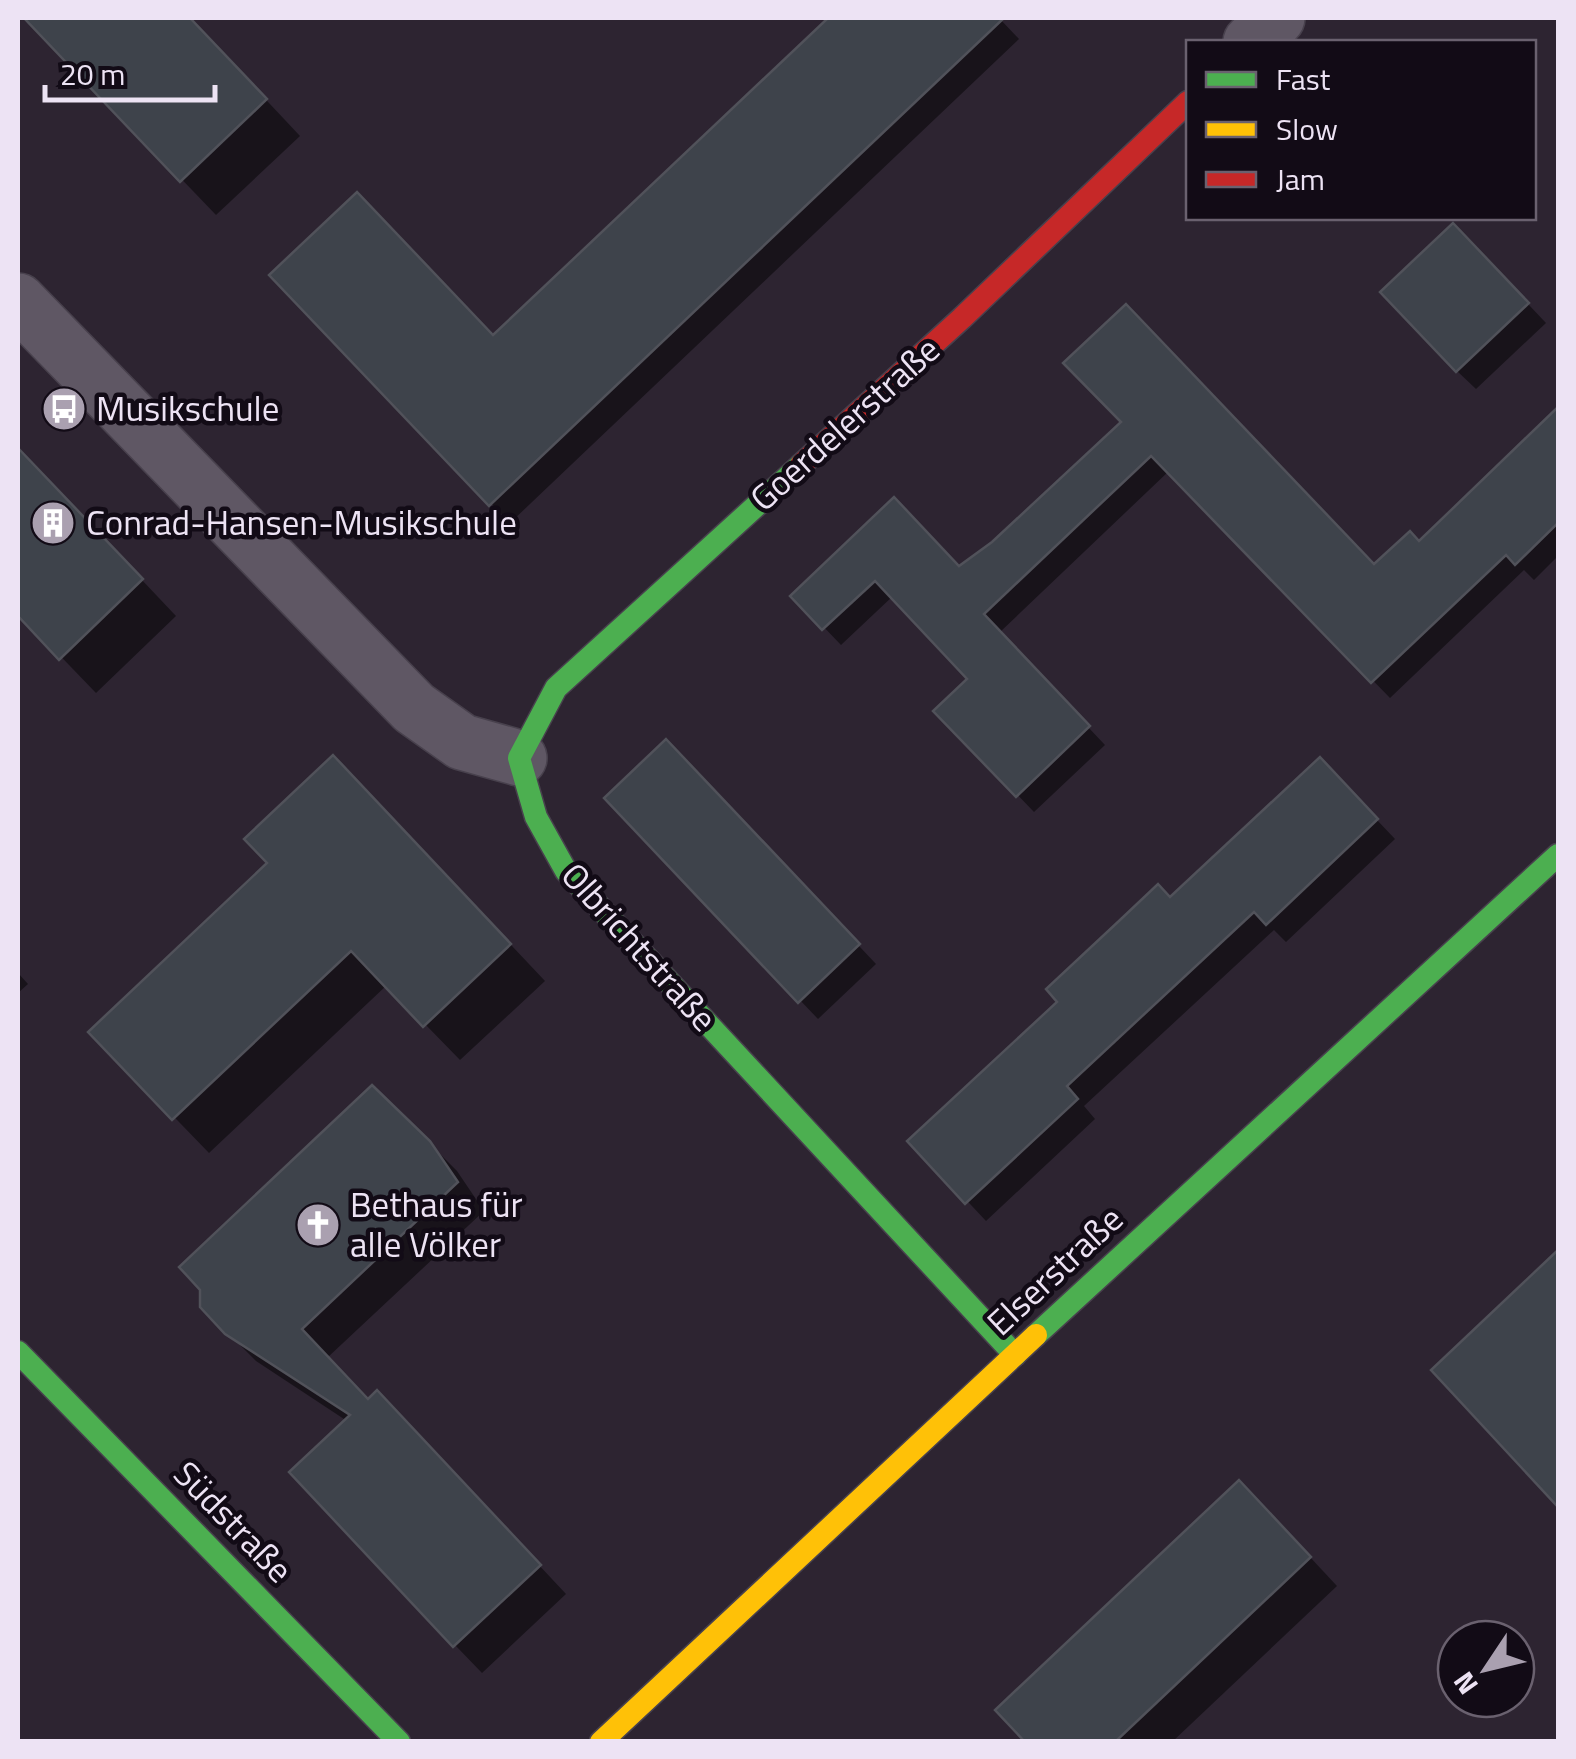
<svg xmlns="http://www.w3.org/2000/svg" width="1576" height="1759" font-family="'Titillium Web',sans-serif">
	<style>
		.shadow { fill: #0007 }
		.building { fill: #3e434b; stroke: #51525a; stroke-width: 2.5 }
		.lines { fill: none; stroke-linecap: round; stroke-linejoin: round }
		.street-casing { stroke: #48414d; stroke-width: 58 }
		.fast-casing { stroke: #48414d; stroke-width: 25 }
		.slow-casing { stroke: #48414d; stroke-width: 25 }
		.jam-casing { stroke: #48414d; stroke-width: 25 }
		.street { stroke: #5f5764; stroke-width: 55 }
		.fast { stroke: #4caf50; stroke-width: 22 }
		.slow { stroke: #ffc107; stroke-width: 22 }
		.jam { stroke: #c62828; stroke-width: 22 }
		.labels { text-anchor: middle; stroke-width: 9; stroke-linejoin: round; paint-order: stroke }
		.poi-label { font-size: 35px; fill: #ede3f4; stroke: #120b16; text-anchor: start }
		.street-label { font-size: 35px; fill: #ede3f4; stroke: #120b16 }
	</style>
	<rect width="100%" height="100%" fill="#2d2431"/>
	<!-- shadow -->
	<g class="shadow">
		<path d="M27,18H189L300,136L216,215Z"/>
		<path d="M832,18H999L1019,39L510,523L273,275L494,338Z"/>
		<path d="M1472,245L1546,323L1476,389L1457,371Z"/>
		<path d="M1558,411V556L1534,580L1524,570L1390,698L1169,471L999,633L1105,745L1034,812L937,711L970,679L893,596L841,645L794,596L894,501L959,569L994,544L1124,422L1375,567L1420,544Z"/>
		<path d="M18,449L176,616L96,693L18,612Z"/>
		<path d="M684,760L876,964L818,1019L607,798Z"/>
		<path d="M1338,779L1395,839L1286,942L1274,930L1084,1106L1095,1119L986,1221L911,1141L1171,901Z"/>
		<path d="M368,793L545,981L460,1060L387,985L209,1153L92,1032L270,863Z"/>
		<path d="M18,973L28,984L18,993Z"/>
		<path d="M428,1142L457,1171L484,1211L327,1358L369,1402L404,1421L566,1594L482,1673L455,1645L347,1421L256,1361L227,1332Z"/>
		<path d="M1558,1254V1503L1434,1370Z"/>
		<path d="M1267,1511L1337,1586L1172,1742H1028Z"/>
	</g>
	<!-- building -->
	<g class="building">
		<path d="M24,18H190L267,99L180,182Z"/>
		<path d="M828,18H1004L489,506L269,275L357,192L493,335Z"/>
		<path d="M1453,223L1529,303L1456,372L1380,292Z"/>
		<path d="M1126,304L1374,564L1410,531L1419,541L1558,407V523L1515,565L1506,555L1371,683L1151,456L984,614L1090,726L1016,797L933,711L967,679L875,581L822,630L790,596L894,497L959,566L992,542L1121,422L1063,363Z"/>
		<path d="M18,448L143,579L59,660L18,616Z"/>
		<path d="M666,739L860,944L798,1003L604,798Z"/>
		<path d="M333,755L511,944L423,1027L351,951L172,1120L88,1032L267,863L244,839Z"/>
		<path d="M1320,757L1378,819L1266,925L1254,912L1067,1086L1078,1099L965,1204L907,1141L1057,1002L1046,989L1120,920L1158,884L1170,897Z"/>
		<path d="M372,1085L430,1141L458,1182L302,1329L368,1399L377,1390L541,1565L453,1647L289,1472L350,1415L225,1334L200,1307V1290L179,1267Z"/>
		<path d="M1558,1250V1507L1431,1370Z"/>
		<path d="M1239,1480L1311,1557L1115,1742H1025L995,1710Z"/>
	</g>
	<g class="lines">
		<defs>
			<g id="street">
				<path d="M1251,42L1277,18"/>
				<path d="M18,301L414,708L462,742L519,758"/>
			</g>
			<g id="fast">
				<path d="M801,465L556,688L519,758L536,817L566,871L1015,1355"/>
				<path d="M1036,1335L1558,855"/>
				<path d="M18,1352L399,1742"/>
			</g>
			<path id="slow" d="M601,1742L1036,1335"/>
			<path id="jam" d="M801,465L962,318L1188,102"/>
		</defs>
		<!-- street casing -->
		<use href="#street" class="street-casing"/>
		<!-- fast casing -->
		<use href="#fast" class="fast-casing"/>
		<!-- slow casing -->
		<use href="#slow" class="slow-casing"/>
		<!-- jam casing -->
		<use href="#jam" class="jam-casing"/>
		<!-- street -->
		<use href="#street" class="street"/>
		<!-- fast -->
		<use href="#fast" class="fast"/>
		<!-- slow -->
		<use href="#slow" class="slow"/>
		<!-- jam -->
		<use href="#jam" class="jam"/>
	</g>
	<!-- icons -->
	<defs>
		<symbol id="bus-disc" viewBox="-11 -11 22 22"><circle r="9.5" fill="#aaa0b0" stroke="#120b16"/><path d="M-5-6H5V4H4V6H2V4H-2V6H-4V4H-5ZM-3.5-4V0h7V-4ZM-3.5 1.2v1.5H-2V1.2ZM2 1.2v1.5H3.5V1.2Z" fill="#fff"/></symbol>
		<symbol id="building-disc" viewBox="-11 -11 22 22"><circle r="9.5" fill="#aaa0b0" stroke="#120b16"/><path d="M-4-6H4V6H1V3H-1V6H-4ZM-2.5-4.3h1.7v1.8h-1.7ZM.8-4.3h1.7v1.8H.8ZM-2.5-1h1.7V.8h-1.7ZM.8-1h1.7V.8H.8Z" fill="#fff"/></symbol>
		<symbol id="church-disc" viewBox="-11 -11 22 22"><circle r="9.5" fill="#aaa0b0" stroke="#120b16"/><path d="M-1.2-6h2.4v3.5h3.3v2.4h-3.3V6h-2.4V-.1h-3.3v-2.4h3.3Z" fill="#fff"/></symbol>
	</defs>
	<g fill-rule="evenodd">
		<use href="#bus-disc" x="39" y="384" width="50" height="50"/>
		<use href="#building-disc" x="28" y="498" width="50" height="50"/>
		<use href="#church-disc" x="293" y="1200" width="50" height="50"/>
	</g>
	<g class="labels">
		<!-- poi labels -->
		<g class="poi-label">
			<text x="96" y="421">Musikschule</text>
			<text x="86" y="535">Conrad-Hansen-Musikschule</text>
			<text x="350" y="1217">Bethaus für<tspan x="350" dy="40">alle Völker</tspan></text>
		</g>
		<!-- street labels -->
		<g class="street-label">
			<text transform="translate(845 424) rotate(-42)" y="12">Goerdelerstraße</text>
			<text transform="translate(639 947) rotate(48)" y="12">Olbrichtstraße</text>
			<text transform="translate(1055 1271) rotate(-43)" y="12">Elserstraße</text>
			<text transform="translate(233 1522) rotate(46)" y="12">Südstraße</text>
		</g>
	</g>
	<!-- border -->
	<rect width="1576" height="1759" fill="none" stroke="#ede3f4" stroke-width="40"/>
	<!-- legend -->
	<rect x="1186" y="40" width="350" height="180" fill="#120b16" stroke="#6a616f" stroke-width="2.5"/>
	<rect x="1206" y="72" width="50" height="15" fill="#4caf50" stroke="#6a616f" stroke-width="2.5"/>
	<text x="1276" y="90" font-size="30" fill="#ede3f4">Fast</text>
	<rect x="1206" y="122" width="50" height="15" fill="#ffc107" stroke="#6a616f" stroke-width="2.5"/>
	<text x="1276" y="140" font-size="30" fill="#ede3f4">Slow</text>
	<rect x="1206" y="172" width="50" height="15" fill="#c62828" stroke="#6a616f" stroke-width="2.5"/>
	<text x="1276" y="190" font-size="30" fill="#ede3f4">Jam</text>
	<!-- north arrow -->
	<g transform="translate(1486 1669) rotate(235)"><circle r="48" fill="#120b16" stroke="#6a616f" stroke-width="2.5"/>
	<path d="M0-8L18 38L0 25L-18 38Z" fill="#aaa0b0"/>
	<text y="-15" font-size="28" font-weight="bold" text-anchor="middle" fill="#ede3f4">N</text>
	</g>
	<!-- scale -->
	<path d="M45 85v15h170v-15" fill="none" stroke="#ede3f4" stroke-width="5"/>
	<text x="60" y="85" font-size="30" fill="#ede3f4" stroke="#120b16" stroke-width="8" paint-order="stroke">20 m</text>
</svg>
